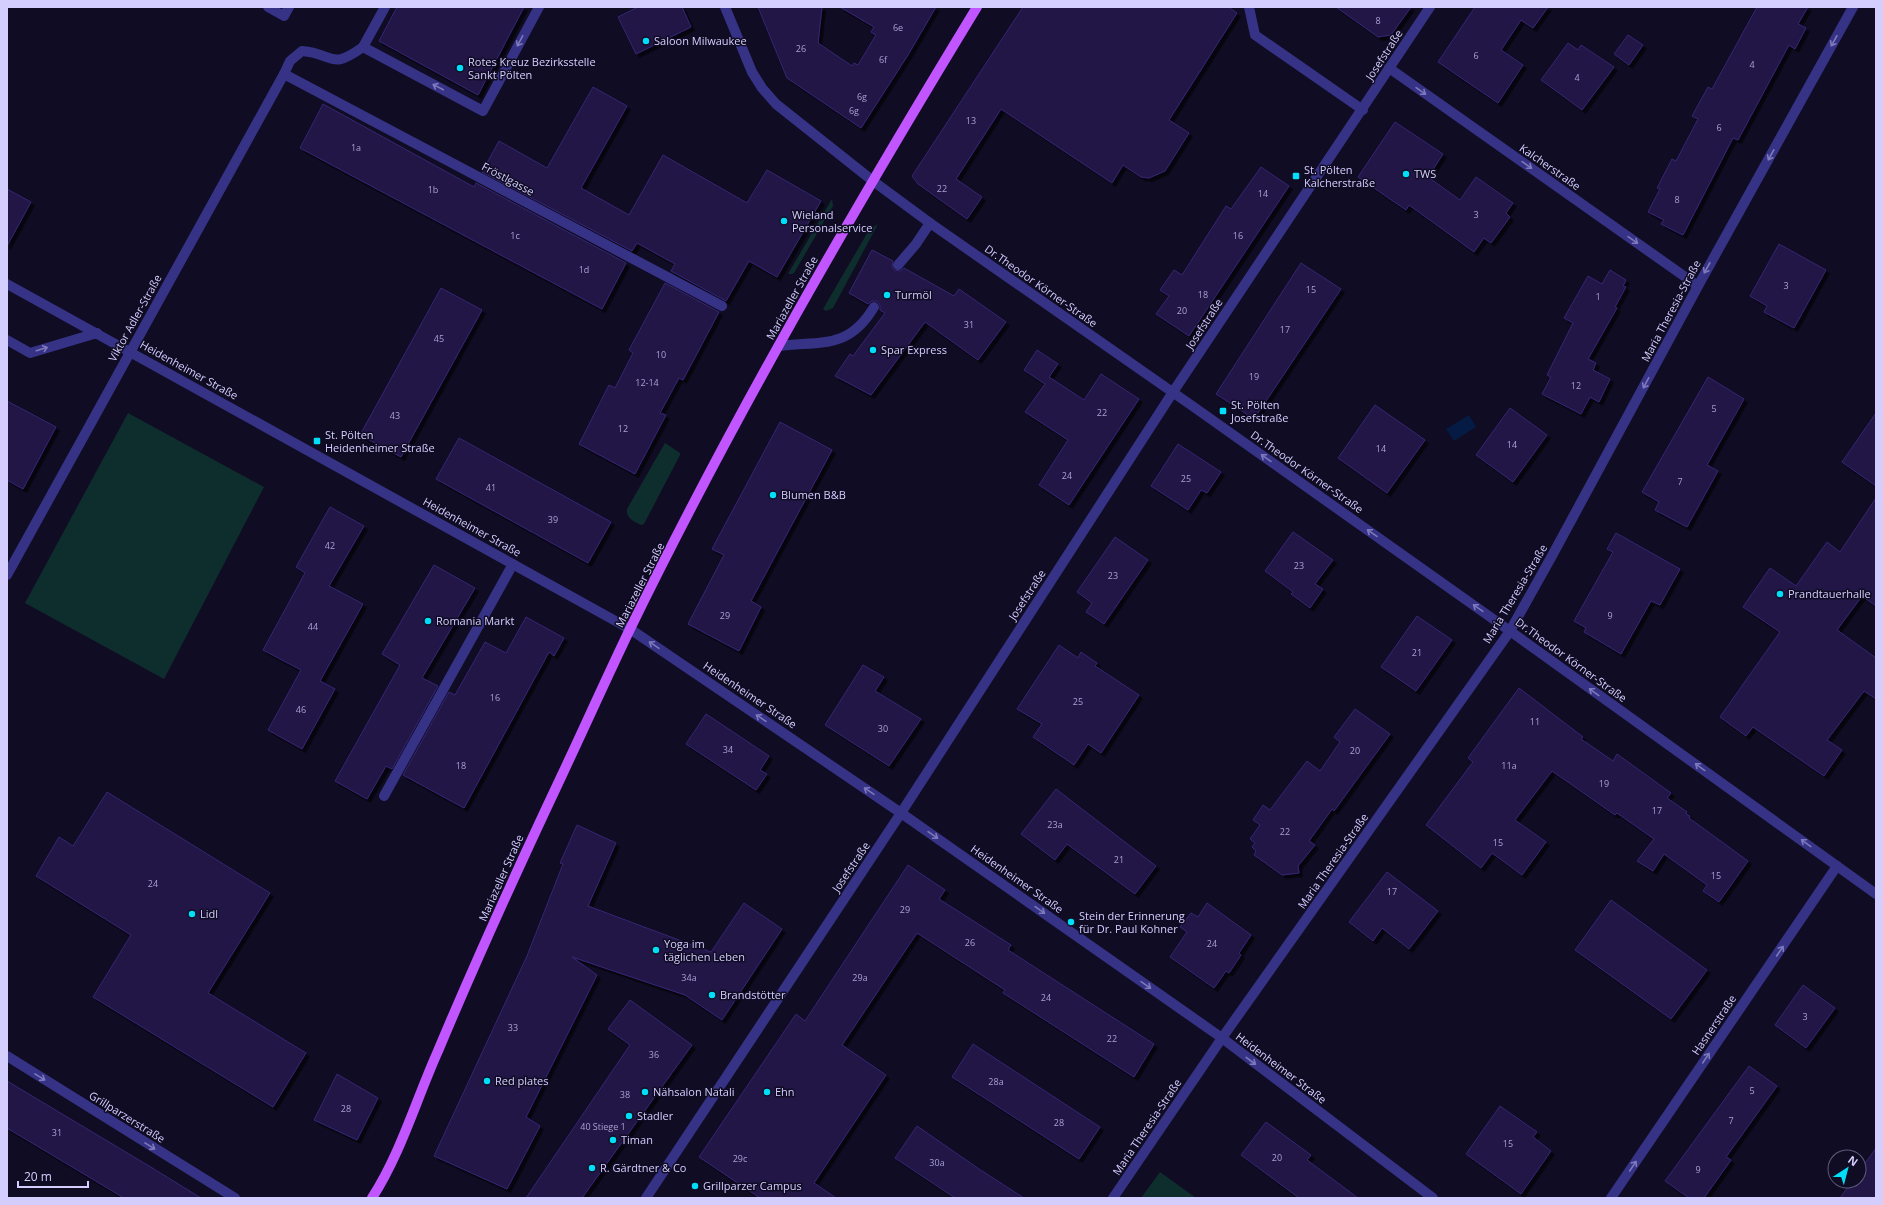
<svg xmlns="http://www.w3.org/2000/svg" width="1883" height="1205" font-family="'Open Sans',sans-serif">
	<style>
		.green { fill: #0e2e2d }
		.water { fill: #051b43 }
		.building { fill: #201646; stroke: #362674; filter: url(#shadow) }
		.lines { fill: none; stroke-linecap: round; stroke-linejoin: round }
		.service { stroke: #363386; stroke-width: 10 }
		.minor { stroke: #363386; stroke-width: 10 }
		.tertiary { stroke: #363386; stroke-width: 10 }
		.primary { stroke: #c155ff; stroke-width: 10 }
		.oneway { stroke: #7d79bc }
		.poi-dot { fill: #00def9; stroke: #100c23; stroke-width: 1.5 }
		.labels { text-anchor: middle; stroke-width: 3; stroke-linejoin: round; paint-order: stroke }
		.number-label { font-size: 9px; fill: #a7a0d1 }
		.poi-label { font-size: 11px; fill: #d4ceff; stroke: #100c23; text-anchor: start }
		.street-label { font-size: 11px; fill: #d4ceff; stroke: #100c23 }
	</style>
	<defs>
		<filter id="shadow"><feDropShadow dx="3.5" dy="3.5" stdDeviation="0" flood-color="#0009"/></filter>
	</defs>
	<rect width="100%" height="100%" fill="#100c23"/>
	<!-- green -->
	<g class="green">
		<path d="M832,199L833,206L794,273L792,274H788Z"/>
		<path d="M878,224L833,308L826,311L823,309L869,230Z"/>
		<path d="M128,413L264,487L164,679L25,603Z"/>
		<path d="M665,443L680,453V455L644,524L641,525C634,521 626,519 627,509Z"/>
		<path d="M1160,1172L1196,1198H1141Z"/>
	</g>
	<!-- water -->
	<path class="water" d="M1469,415L1476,427L1454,441L1446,429Z"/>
	<!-- building -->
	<g class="building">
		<path d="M397,7H524L478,95L379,41Z"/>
		<path d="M638,7H682L691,27L636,54L618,17Z"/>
		<path d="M758,7H822L818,43L852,66L854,63L858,65L876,35L871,32L874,27L840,7H936L908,55L861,128L787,78Z"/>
		<path d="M1023,7H1228L1237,13L1169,120L1189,133L1165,171L1149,178L1141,177L1123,165L1112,183L1001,109L956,179L982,197L967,219L918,184L912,176Z"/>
		<path d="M1336,7H1411L1391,35L1378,37Z"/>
		<path d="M1475,7H1548L1533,28L1521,20L1501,50L1523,65L1498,103L1438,62Z"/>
		<path d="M1757,7H1808L1798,24L1806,28L1795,49L1789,45L1738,140L1733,138L1683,235L1661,224L1664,220L1648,212L1660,189L1657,188L1672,159L1676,161L1698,119L1692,116L1708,87L1712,89Z"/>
		<path d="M1628,35L1643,45L1629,65L1614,54Z"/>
		<path d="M1568,43L1578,50L1581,45L1614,67L1582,110L1541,80Z"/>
		<path d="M593,87L627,106L581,188L629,215L663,155L747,203L767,170L821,201L777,277L749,261L726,301L671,271L675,264L637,243L632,251L482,172L499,141L547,168Z"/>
		<path d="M323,104L474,187L476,183L626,263L602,309L300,148Z"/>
		<path d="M1395,122L1443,154L1428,177L1460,200L1476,177L1513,203L1506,213L1510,217L1491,243L1484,238L1474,252L1409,205L1406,210L1358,177Z"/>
		<path d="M1261,167L1289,186L1189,336L1156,314L1169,296L1160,290L1174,270L1182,275L1226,206L1231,209Z"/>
		<path d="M7,189L31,202L7,246Z"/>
		<path d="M1779,244L1826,270L1794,328L1764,312L1767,306L1750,296Z"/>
		<path d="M872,250L893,261L892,267L894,270L900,271L904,268L954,296L959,289L1006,322L978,360L925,322L871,395L835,376L850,354L853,356L885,313L880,310V305L877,301H872L868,304L849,293Z"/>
		<path d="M1301,263L1341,289L1254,419L1216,394Z"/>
		<path d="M1610,270L1626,280L1623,286L1626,287L1615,307L1617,308L1588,359L1596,363L1593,370L1610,379L1599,402L1590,397L1581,414L1542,394L1551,377L1547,375L1573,323L1564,318L1588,276L1602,284Z"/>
		<path d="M665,283L719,312L683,380L679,378L660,413L666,415L635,474L579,444L609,385L615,388L633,353L629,350Z"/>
		<path d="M441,288L482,310L401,457L360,435Z"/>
		<path d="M1037,350L1058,364L1049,377L1084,400L1101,374L1139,399L1069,505L1039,485L1068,440L1025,412L1045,384L1024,370Z"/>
		<path d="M1708,377L1744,399L1707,465L1718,471L1687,527L1655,510L1659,502L1642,492Z"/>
		<path d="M7,401L56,427L23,489L7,480Z"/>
		<path d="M1375,405L1425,440L1387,493L1338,458Z"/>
		<path d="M1510,408L1547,435L1513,482L1476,455Z"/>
		<path d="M1876,413V486L1842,462Z"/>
		<path d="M780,422L832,450L751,601L761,607L739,651L688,624L724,555L712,549Z"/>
		<path d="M459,438L611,522L588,563L436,479Z"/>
		<path d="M1178,444L1221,472L1207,493L1201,490L1188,510L1151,486Z"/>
		<path d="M1876,498V606L1862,596L1837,630L1876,658V699L1864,691L1827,740L1842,750L1824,776L1753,727L1746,736L1720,717L1780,632L1743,607L1770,568L1796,586L1827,542L1840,552Z"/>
		<path d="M330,507L364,526L329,586L363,604L320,681L335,689L302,749L268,730L301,670L263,650L305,573L296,567Z"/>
		<path d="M1293,532L1333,560L1315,584L1323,589L1310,608L1291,594L1293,592L1265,571Z"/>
		<path d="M1616,533L1680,569L1660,605L1651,601L1621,654L1584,632L1586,628L1574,621L1613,552L1607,549Z"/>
		<path d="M1115,537L1148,560L1104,624L1086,612L1092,603L1077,592Z"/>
		<path d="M434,565L475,588L422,678L438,686L392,769L386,766L367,799L335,781L400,665L382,654Z"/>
		<path d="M1417,616L1452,640L1416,691L1381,667Z"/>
		<path d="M526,617L564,638L554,656L549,652L464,808L403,775L449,692L455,695L485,642L506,653Z"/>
		<path d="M1059,645L1078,658L1081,652L1097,663L1095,666L1139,695L1101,753L1088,744L1074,765L1033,737L1042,724L1017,709Z"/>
		<path d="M863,665L884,677L875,691L921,719L889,766L825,725Z"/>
		<path d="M1519,688L1583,737L1581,739L1613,761L1617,754L1671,793L1667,798L1687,812L1686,814L1690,816L1689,818L1748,861L1719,902L1703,891L1707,885L1664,854L1653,871L1637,861L1654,839L1617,813L1615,815L1552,771L1515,820L1546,842L1522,875L1492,853L1481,868L1426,825L1473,762L1468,758Z"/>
		<path d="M1355,709L1390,734L1334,811L1332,809L1309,841L1315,845L1298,866L1299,873L1282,875L1254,855L1256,851L1252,847L1255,843L1250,839L1260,825L1253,820L1263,805L1270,810L1307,761L1320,771L1340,742L1334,737Z"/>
		<path d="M706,714L769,756L760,770L767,774L756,790L686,744Z"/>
		<path d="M1056,789L1156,866L1135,894L1067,844L1055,860L1021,834Z"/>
		<path d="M107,792L270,893L208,993L306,1053L273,1107L93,997L131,935L36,876L59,837L73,846Z"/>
		<path d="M577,825L616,843L588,906L711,952L744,903L782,929L722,1020L685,995L572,957L597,975L526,1117L540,1126L507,1189L434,1156L527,956L563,864L560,863Z"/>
		<path d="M908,865L945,890L939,899L1011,945L1008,950L1154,1044L1134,1077L1003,993L1005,990L917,933L842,1045L886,1075L814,1183L836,1198H760L699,1157L796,1014L805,1021Z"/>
		<path d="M1387,872L1438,911L1409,949L1382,928L1373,941L1349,922Z"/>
		<path d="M1611,900L1707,970L1671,1019L1575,950Z"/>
		<path d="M1207,903L1251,935L1239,953L1241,955L1229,973L1226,971L1214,988L1170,957L1187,932L1180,927L1191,913L1198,917Z"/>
		<path d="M1803,985L1835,1008L1806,1048L1775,1025Z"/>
		<path d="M630,1000L692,1045L582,1198H526L630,1045L608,1029Z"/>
		<path d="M973,1044L1100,1127L1079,1159L952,1077Z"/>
		<path d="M1749,1066L1777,1086L1726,1157L1731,1160L1704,1198H1689L1665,1181Z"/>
		<path d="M337,1074L378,1098L357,1140L314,1120Z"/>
		<path d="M7,1081L149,1166L201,1198H124L7,1128Z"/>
		<path d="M1500,1106L1537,1132L1533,1137L1551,1151L1521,1194L1466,1154Z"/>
		<path d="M1266,1122L1311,1155L1307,1160L1358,1198H1299L1241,1155Z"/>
		<path d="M917,1126L979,1169L1024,1198H955L895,1158Z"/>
		<path d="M1876,1148V1198H1840L1852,1181H1859V1172Z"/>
	</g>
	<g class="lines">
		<!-- service -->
		<g class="service">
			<path d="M268,7L284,16L289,7"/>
			<path d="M385,7L363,47L483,111L539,7"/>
			<path d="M1249,7L1255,35L1363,110"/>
			<path d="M284,74L290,61L302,51C336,54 329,71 363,47"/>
			<path d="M898,265L916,244L930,223"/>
			<path d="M7,340L30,353L97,333"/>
			<path d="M779,346C823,341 849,349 874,307"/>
			<path d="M384,796L513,564"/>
		</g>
		<!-- minor -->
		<g class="minor">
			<path d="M725,7L752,72L762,88L776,104L873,181L930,223L1191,405L1510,631L1876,894"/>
			<path d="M1389,68L1698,286"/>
			<path d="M7,284L630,629L901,813L1222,1038L1433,1198"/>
			<path d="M7,575L284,74L722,306"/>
			<path d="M7,1056L235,1198"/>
			<path d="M1113,1198L1222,1038L1510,631L1553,554L1698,286L1853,7"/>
			<path d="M1611,1198L1837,866"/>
		</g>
		<!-- tertiary -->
		<path class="tertiary" d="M646,1198L901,813L1173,392L1430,7"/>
		<!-- primary -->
		<path class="primary" d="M372,1198C401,1153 416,1100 438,1051C477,958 519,866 562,775C585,726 607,677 630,629C734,416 854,209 977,7"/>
	</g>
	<!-- one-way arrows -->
	<defs><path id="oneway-shaft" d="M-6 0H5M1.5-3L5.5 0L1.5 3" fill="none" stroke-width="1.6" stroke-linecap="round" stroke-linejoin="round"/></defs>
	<g class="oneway">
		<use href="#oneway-shaft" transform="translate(520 41) rotate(118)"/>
		<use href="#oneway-shaft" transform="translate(1834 41) rotate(119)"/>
		<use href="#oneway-shaft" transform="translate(438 87) rotate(-152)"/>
		<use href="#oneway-shaft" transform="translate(1421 91) rotate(35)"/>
		<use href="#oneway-shaft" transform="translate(1771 155) rotate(119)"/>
		<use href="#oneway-shaft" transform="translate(1527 165) rotate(35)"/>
		<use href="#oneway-shaft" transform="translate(1633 240) rotate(35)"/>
		<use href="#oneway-shaft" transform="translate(1707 268) rotate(119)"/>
		<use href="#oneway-shaft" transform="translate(42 349) rotate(-17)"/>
		<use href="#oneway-shaft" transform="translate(1646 383) rotate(118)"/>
		<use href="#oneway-shaft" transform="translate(1266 458) rotate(-145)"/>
		<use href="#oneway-shaft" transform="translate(1372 533) rotate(-145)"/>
		<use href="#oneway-shaft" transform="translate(1478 608) rotate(-145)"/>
		<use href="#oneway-shaft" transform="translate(654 645) rotate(-146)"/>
		<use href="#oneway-shaft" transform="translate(1594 692) rotate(-144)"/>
		<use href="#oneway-shaft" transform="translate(761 718) rotate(-146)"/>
		<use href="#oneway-shaft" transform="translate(1700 767) rotate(-144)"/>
		<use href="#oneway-shaft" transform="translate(869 791) rotate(-146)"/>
		<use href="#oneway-shaft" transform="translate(933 835) rotate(35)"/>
		<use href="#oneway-shaft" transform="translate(1806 843) rotate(-144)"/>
		<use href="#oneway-shaft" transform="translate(1040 910) rotate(35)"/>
		<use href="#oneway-shaft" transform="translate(1780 951) rotate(-56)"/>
		<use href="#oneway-shaft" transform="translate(1146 985) rotate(35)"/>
		<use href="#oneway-shaft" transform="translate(1706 1058) rotate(-56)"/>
		<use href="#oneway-shaft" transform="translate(1251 1061) rotate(37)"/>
		<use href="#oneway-shaft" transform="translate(40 1077) rotate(32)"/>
		<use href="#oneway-shaft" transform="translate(150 1146) rotate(32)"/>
		<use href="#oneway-shaft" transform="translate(1633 1166) rotate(-56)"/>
	</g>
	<!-- markers -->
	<g class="poi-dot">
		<circle cx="646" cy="41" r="4"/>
		<circle cx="460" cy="68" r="4"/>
		<circle cx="1406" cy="174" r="4"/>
		<rect x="1292" y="172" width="8" height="8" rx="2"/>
		<circle cx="784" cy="221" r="4"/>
		<circle cx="887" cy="295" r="4"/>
		<circle cx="873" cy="350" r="4"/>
		<rect x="1219" y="407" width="8" height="8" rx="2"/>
		<rect x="313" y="437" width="8" height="8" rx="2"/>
		<circle cx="773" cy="495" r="4"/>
		<circle cx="1780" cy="594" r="4"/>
		<circle cx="428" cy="621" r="4"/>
		<circle cx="192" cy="914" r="4"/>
		<circle cx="1071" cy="922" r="4"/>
		<circle cx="656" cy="950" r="4"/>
		<circle cx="712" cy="995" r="4"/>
		<circle cx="487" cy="1081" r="4"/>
		<circle cx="645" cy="1092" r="4"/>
		<circle cx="767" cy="1092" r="4"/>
		<circle cx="629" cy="1116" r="4"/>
		<circle cx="613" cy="1140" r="4"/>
		<circle cx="592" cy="1168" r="4"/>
		<circle cx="695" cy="1186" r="4"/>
	</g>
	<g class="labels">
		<!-- number labels -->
		<g class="number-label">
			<text x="1378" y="24">8</text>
			<text x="898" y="31">6e</text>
			<text x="801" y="52">26</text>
			<text x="1476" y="59">6</text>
			<text x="883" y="63">6f</text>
			<text x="1752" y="68">4</text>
			<text x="1577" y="81">4</text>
			<text x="862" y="100">6g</text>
			<text x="854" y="114">6g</text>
			<text x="971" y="124">13</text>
			<text x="1719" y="131">6</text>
			<text x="356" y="151">1a</text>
			<text x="942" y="192">22</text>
			<text x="433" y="193">1b</text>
			<text x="1263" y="197">14</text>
			<text x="1677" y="203">8</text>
			<text x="1476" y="218">3</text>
			<text x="515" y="239">1c</text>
			<text x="1238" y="239">16</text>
			<text x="584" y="273">1d</text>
			<text x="1786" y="289">3</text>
			<text x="1311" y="293">15</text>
			<text x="1203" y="298">18</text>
			<text x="1598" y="300">1</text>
			<text x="1182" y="314">20</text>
			<text x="969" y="328">31</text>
			<text x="1285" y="333">17</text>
			<text x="439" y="342">45</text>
			<text x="661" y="358">10</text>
			<text x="1254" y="380">19</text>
			<text x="647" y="386">12-14</text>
			<text x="1576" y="389">12</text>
			<text x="1714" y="412">5</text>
			<text x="1102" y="416">22</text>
			<text x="395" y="419">43</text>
			<text x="623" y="432">12</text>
			<text x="1512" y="448">14</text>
			<text x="1381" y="452">14</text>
			<text x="1067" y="479">24</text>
			<text x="1186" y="482">25</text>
			<text x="1680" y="485">7</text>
			<text x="491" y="491">41</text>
			<text x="553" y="523">39</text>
			<text x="330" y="549">42</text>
			<text x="1299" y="569">23</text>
			<text x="1113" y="579">23</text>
			<text x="725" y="619">29</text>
			<text x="1610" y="619">9</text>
			<text x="313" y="630">44</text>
			<text x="1417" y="656">21</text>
			<text x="495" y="701">16</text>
			<text x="1078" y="705">25</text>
			<text x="301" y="713">46</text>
			<text x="1535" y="725">11</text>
			<text x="883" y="732">30</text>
			<text x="728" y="753">34</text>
			<text x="1355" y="754">20</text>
			<text x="461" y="769">18</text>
			<text x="1509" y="769">11a</text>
			<text x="1604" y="787">19</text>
			<text x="1657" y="814">17</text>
			<text x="1055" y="828">23a</text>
			<text x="1285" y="835">22</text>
			<text x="1498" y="846">15</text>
			<text x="1119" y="863">21</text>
			<text x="1716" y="879">15</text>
			<text x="153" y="887">24</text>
			<text x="1392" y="895">17</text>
			<text x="905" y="913">29</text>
			<text x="970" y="946">26</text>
			<text x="1212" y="947">24</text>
			<text x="689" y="981">34a</text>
			<text x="860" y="981">29a</text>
			<text x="1046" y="1001">24</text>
			<text x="1805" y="1020">3</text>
			<text x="513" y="1031">33</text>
			<text x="1112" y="1042">22</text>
			<text x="654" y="1058">36</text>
			<text x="996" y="1085">28a</text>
			<text x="1752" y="1094">5</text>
			<text x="625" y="1098">38</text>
			<text x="346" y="1112">28</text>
			<text x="1731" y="1124">7</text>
			<text x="1059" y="1126">28</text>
			<text x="603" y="1130">40 Stiege 1</text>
			<text x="57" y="1136">31</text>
			<text x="1508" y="1147">15</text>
			<text x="1277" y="1161">20</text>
			<text x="740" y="1162">29c</text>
			<text x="937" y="1166">30a</text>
			<text x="1698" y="1173">9</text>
		</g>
		<!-- poi labels -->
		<g class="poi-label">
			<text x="654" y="45">Saloon Milwaukee</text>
			<text x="468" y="66">Rotes Kreuz Bezirksstelle<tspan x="468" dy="13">Sankt Pölten</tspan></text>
			<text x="1304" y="174">St. Pölten<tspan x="1304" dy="13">Kalcherstraße</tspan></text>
			<text x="1414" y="178">TWS</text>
			<text x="792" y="219">Wieland<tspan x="792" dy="13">Personalservice</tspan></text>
			<text x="895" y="299">Turmöl</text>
			<text x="881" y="354">Spar Express</text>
			<text x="1231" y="409">St. Pölten<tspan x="1231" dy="13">Josefstraße</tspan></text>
			<text x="325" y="439">St. Pölten<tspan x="325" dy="13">Heidenheimer Straße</tspan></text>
			<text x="781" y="499">Blumen B&amp;B</text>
			<text x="1788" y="598">Prandtauerhalle</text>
			<text x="436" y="625">Romania Markt</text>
			<text x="200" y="918">Lidl</text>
			<text x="1079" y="920">Stein der Erinnerung<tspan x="1079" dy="13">für Dr. Paul Kohner</tspan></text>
			<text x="664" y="948">Yoga im<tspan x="664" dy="13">täglichen Leben</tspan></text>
			<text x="720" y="999">Brandstötter</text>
			<text x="495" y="1085">Red plates</text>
			<text x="653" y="1096">Nähsalon Natali</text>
			<text x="775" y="1096">Ehn</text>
			<text x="637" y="1120">Stadler</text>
			<text x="621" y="1144">Timan</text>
			<text x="600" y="1172">R. Gärdtner &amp; Co</text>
			<text x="703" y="1190">Grillparzer Campus</text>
		</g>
		<!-- street labels -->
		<g class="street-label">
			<text transform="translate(1384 55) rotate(-57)" y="4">Josefstraße</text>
			<text transform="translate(1550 167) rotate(35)" y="4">Kalcherstraße</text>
			<text transform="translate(508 179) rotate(28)" y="4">Fröstlgasse</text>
			<text transform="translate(1041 286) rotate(35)" y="4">Dr.Theodor Körner-Straße</text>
			<text transform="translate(792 298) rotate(-61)" y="4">Mariazeller Straße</text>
			<text transform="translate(1671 311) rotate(-62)" y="4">Maria Theresia-Straße</text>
			<text transform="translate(135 318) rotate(-61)" y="4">Viktor Adler-Straße</text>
			<text transform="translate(1204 324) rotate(-57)" y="4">Josefstraße</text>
			<text transform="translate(189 370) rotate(29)" y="4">Heidenheimer Straße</text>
			<text transform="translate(1307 472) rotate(35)" y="4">Dr.Theodor Körner-Straße</text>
			<text transform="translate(472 527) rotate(29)" y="4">Heidenheimer Straße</text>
			<text transform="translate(640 585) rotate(-63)" y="4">Mariazeller Straße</text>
			<text transform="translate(1515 594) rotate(-59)" y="4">Maria Theresia-Straße</text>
			<text transform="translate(1027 595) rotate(-57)" y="4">Josefstraße</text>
			<text transform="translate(1571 660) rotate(36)" y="4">Dr.Theodor Körner-Straße</text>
			<text transform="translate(750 695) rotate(34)" y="4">Heidenheimer Straße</text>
			<text transform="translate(1333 861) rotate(-55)" y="4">Maria Theresia-Straße</text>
			<text transform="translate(851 867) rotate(-56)" y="4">Josefstraße</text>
			<text transform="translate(501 878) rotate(-66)" y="4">Mariazeller Straße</text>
			<text transform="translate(1017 879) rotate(35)" y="4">Heidenheimer Straße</text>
			<text transform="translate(1714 1025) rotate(-56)" y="4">Hasnerstraße</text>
			<text transform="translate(1281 1068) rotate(37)" y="4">Heidenheimer Straße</text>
			<text transform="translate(127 1117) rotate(32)" y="4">Grillparzerstraße</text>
			<text transform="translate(1147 1127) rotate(-56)" y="4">Maria Theresia-Straße</text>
		</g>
	</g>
	<!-- border -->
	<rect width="1883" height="1205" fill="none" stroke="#d4ceff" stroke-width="16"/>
	<!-- north arrow -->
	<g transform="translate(1847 1169) rotate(36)"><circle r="19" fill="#100c23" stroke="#5e5a7b"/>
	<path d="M0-3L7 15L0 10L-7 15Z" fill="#00def9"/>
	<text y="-6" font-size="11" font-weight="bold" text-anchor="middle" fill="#d4ceff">N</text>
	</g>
	<!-- scale -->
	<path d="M18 1181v6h70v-6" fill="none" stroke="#d4ceff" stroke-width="2"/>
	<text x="24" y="1181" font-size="12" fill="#d4ceff" stroke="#100c23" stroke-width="3" paint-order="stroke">20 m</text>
</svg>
